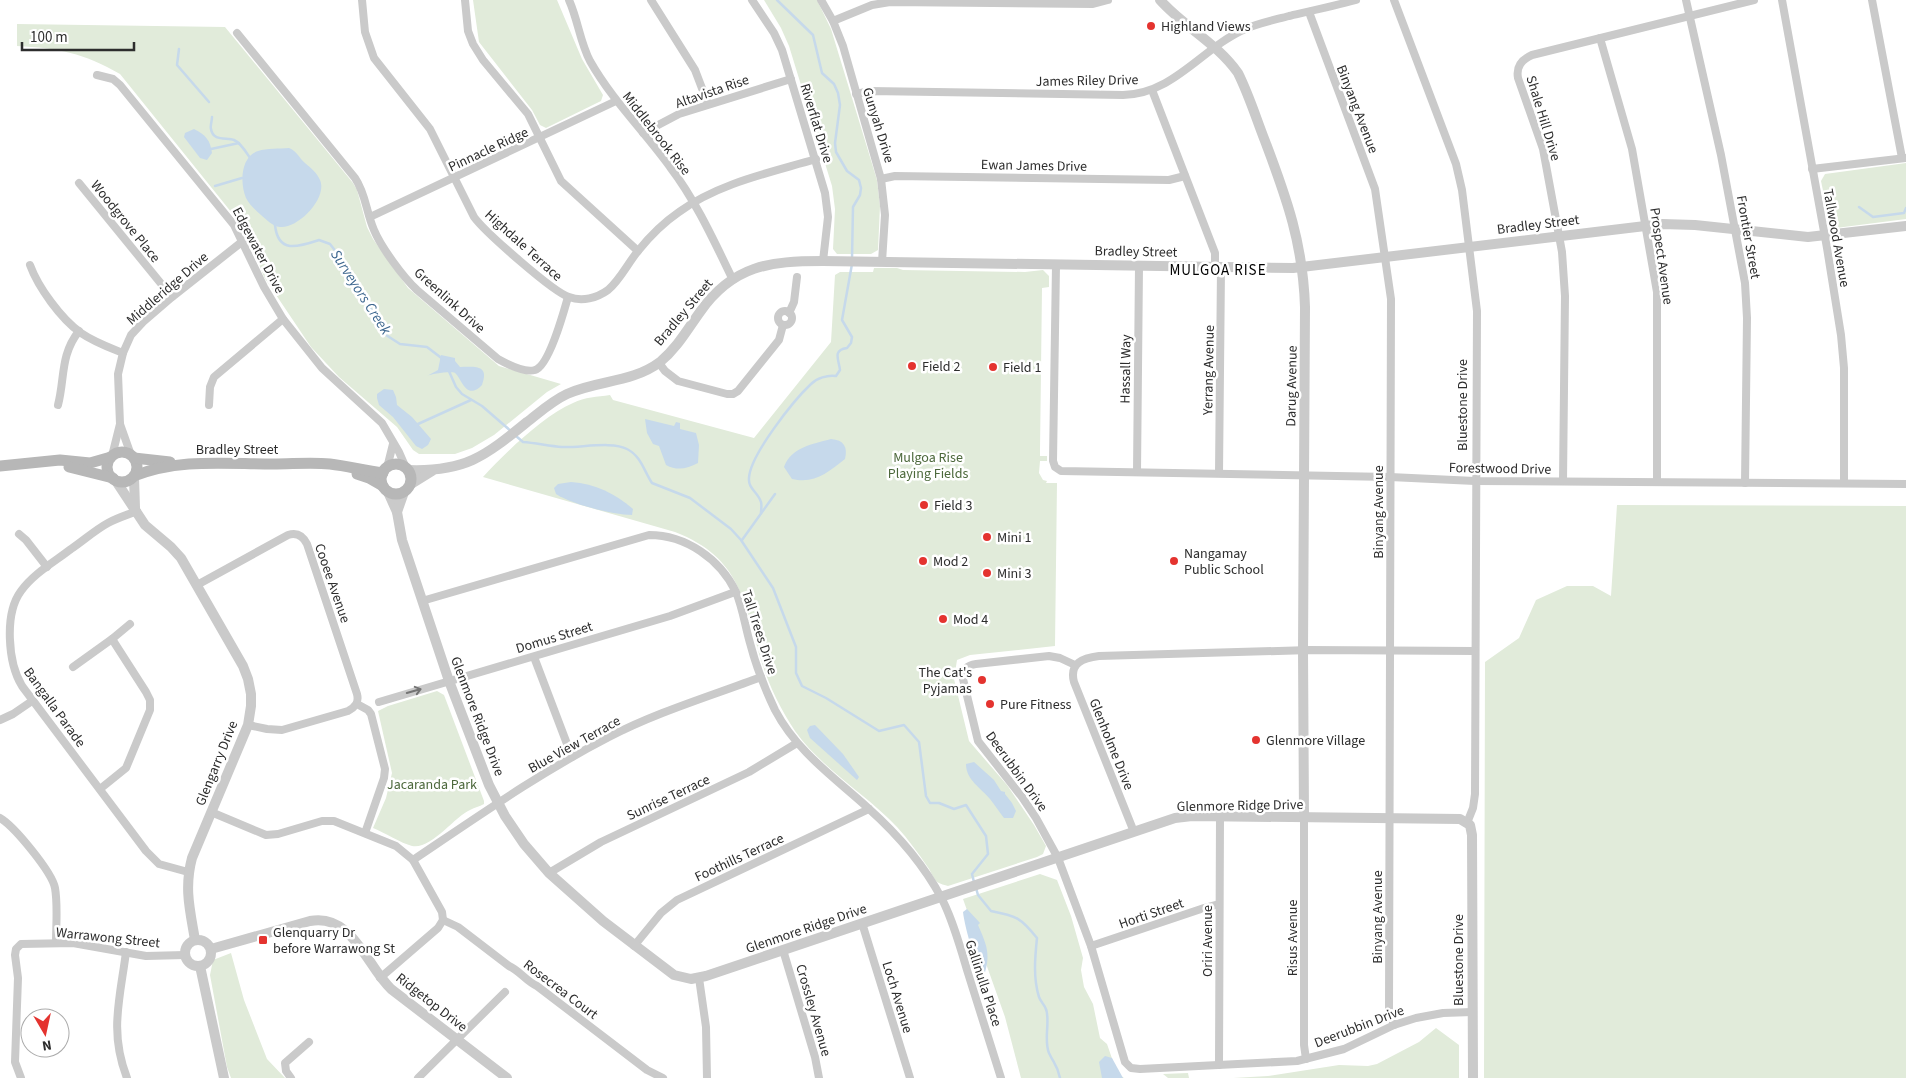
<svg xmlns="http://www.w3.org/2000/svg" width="1906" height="1078" font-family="'Source Sans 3',sans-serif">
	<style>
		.green { fill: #e1ebda }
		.water { fill: #c6d9eb }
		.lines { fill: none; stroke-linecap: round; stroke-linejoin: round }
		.stream { stroke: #c6d9eb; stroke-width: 2.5 }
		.minor { stroke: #cacaca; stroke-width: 8 }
		.tertiary { stroke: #cacaca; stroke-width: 10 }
		.secondary { stroke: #b7b7b7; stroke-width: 11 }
		.oneway { stroke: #747474 }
		.poi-dot { fill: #e4332f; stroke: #fff; stroke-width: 2 }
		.labels { text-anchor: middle; stroke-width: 5; stroke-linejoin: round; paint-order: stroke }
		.poi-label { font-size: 14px; fill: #2d2d2d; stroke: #fff; text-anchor: start }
		.street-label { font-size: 14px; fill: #2d2d2d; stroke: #fff }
		.park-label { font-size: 14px; fill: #4c683b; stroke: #fff }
		.neighbourhood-label { font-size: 15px; letter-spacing: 1px; fill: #000; stroke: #fff }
		.water-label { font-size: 15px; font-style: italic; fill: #3c668e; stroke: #fff }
	</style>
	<rect width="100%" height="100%" fill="#fff"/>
	<!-- green -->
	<g class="green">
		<path d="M473,0H557L582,59L603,95L601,101L546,128L540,125L532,110L479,42Z"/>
		<path d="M764,0H817L831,29L877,180L880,206L878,250L871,254H837L833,249L835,209L832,186L789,46L781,28Z"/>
		<path d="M17,24L225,27L353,183L357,190L367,227L373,239L408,288L499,366L561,384L547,392L494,435L472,448L455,454H419L413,450L397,427L339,377L311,347L264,277L249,238L240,223L120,74C83,53 59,48 17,46Z"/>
		<path d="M1906,163V219L1836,228L1830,224L1821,181L1825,174Z"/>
		<path d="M874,268H897L903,270L1025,272L1043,270L1049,276V287L1042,288L1040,450V456H1047V461H1040L1039,473L1043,480L1047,481L1046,483H1057L1055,646L970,655L957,660L954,679L969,741L1007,785L1034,825L1046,846L1043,854L1037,857L948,886C945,885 940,884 937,882C933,878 931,871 927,866C918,853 908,839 897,827C865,793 823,770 795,731C781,710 770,688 762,663C744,603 742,558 675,532L483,477C505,453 543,416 573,403C585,397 597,397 610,395L613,400L754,438L831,342L835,275L840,272H873Z"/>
		<path d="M1617,505L1906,506V1078H1484L1485,662L1519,638L1536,600L1567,586H1593L1611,596Z"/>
		<path d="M437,691L444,695L484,801V804C479,807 475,807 470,810C454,817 431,850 412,846C401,843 385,833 373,828L386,798L392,773L378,711L388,706Z"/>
		<path d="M1040,874L1057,880L1071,916L1083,958L1081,970L1084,987L1093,1004L1100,1038L1107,1044L1117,1073L1124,1078H1021L1005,1017L963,899Z"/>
		<path d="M231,953L244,1000L267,1059L285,1078H231L227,1067L210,975L213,960Z"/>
		<path d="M1436,1028L1459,1045V1078H1233L1268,1076L1339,1065L1368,1066L1377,1064L1419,1042Z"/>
		<path d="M1188,1073L1189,1078H1168L1163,1074Z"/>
	</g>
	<!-- water -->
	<g class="water">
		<path d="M194,129C206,135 210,140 212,153L207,160L200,158L184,137L185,133Z"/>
		<path d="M289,148C297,151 299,158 305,163C311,168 317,173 320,180C328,198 298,229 280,227C272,226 267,220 261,215C256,211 249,204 246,198C240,184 240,157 258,151C267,148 279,149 289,148Z"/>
		<path d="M441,355L455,358V361L460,367C474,367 490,364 482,385C466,402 461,377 455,373C451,371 431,374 427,376L438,370Z"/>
		<path d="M384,389L393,390L396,397L397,405L412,417L431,439L428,445L422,449L416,446L393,417L379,405L377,398V394Z"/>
		<path d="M645,419L674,426L676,422L680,423V429L696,433L699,445L698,463C687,469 677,471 666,465L659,446L653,444L647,433Z"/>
		<path d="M831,439C844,440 848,447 845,459C827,473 815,484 792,479L784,467C791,447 813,444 831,439Z"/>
		<path d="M571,482C596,484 614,493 633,509L632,515C613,515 571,504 556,494L554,488L558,484Z"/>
		<path d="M815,725L843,754L859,777L857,780L810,738L807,730L810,726Z"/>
		<path d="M974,762L994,780L1001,791L1005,792V794L1012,803L1016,811L1013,818H1004C999,812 995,805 990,799C981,788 966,780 966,764Z"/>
		<path d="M967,909L980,923L978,925C987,946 991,954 984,976C975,963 965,929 963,912Z"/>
		<path d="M1105,1056L1112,1058L1123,1078H1102L1099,1062Z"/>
	</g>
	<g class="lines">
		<!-- stream -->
		<g class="stream">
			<path d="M777,0L813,35L822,73L834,84L838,93L840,105L835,143L836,152L847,171L859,180L861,188L860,195L853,207L852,259"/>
			<path d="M179,49L177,65L209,102"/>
			<path d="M212,117C212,121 210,126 211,129C213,142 227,137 234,140C241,143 246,152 250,158"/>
			<path d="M211,149L239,143"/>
			<path d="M215,186L242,178"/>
			<path d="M1859,207L1873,217L1904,213L1906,208"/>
			<path d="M275,225C278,254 298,247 319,240L330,244L344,262L386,335L400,344L427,347L444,360"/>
			<path d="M448,369L456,387L462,394L482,406L512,432"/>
			<path d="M418,424L471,400"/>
			<path d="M516,436L523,442C536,443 549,446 562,447C579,448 613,441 627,449C641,456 644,471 652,483L690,498L731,529L741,540L773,588L796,647V673L802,686L826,698L879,731L904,725L919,742L926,796L930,803H939L954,809L966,805L986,836L988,854L972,874L974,882"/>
			<path d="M761,513C761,510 762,505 761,502C758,492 748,489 749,478C750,455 794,400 811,384C817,378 827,375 836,376L840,370C839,360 832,350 847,348L851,343L852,337L842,320L852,264"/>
			<path d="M742,540L775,494"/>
			<path d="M976,888L978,895L991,911C1017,916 1021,918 1037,938C1035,957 1033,978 1039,997C1041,1003 1047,1006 1047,1014C1049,1026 1044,1041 1049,1053C1054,1064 1057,1064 1060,1078"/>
		</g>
		<!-- minor -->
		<g class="minor">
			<path d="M362,0L365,32L374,58L430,129L474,217C485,232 553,292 569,297C582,302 597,298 608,290C620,280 628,263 638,251C650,236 663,223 679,212C719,183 769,173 816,159"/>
			<path d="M465,0L468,31L473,44L483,60L528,114L561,181L638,251"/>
			<path d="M569,0C578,20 580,42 590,61C612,100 644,131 670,167C696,201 714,241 733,280"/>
			<path d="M651,0L695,70L708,104"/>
			<path d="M752,0L774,33L782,50L825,193L828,217L823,261"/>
			<path d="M821,0L833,21L843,46L881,179L885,215L882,262"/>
			<path d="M1394,0L1456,164L1462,190L1477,311L1475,794L1473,808L1467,823"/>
			<path d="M1686,0L1721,155L1745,283L1747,318L1745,483"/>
			<path d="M1782,0L1827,248L1841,335L1844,368V483"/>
			<path d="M1872,0L1902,158"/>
			<path d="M1309,12L1375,189L1391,299L1389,1010L1394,1025"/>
			<path d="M833,21L872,5L890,2L1093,4L1108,0"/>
			<path d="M237,33L355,178C366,194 366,212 374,230C381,247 403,277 417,290L498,359C507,364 525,373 535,370C549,366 564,311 568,297"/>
			<path d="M1600,38L1632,149L1657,292V482"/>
			<path d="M97,75L113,79L120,85L234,225L264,287L283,319L322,368L382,423L399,452L406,468"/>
			<path d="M1152,90L1215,253V267"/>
			<path d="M856,94L870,91L1123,95C1174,94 1202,48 1245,29C1259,23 1274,20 1289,16C1311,11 1334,6 1356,0"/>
			<path d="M643,133L679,114L791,79"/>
			<path d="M1812,169L1906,158"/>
			<path d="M881,179L895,176L1169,180L1185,176"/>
			<path d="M79,183L172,297"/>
			<path d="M370,217L616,101"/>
			<path d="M30,265C38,287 61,319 81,333C94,342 108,347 123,353"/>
			<path d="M1056,265L1053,461L1055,467L1061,471L1390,477L1475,481L1906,484"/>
			<circle cx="785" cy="318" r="7"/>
			<path d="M789,313L794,302L797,277"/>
			<path d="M659,363L665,371L678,381L727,394H733L738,391L779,340L783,325"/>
			<path d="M58,405C65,378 60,355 79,331"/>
			<path d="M209,405L210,387L214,377L283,319"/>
			<path d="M131,455L120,424L118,374L123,353L131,335L143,322L172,297L243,241"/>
			<path d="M112,456L120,424"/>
			<path d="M387,468L393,444"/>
			<path d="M1137,472L1139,266"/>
			<path d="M1219,473L1221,268"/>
			<path d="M1563,481L1565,296L1562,252L1543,149L1518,78C1516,67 1521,60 1532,55L1754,0"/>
			<path d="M137,511C127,515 117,518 108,523C95,530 83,541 71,549C54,562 33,574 21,591C4,614 8,663 22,686L146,851L159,864L188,872"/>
			<path d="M19,534L26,540L47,567"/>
			<path d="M197,585L288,535C297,532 303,536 307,544L357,694C359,702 356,707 348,711L282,730L267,729L248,725"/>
			<path d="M422,601L649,535C686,535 720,559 736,592C743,609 745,626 750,643C756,666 765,689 775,710C797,752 834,777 868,808C896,833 924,865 942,899C953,921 960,946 967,970C978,1006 990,1042 1001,1078"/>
			<path d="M112,639L130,624"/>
			<path d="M534,657L572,757"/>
			<path d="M1075,665L1060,658L1049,656L976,664C967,665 963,670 963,679L978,741L1022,797L1036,818L1058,858L1091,946L1125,1062L1131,1068L1140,1069L1297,1061L1344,1049L1394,1025L1416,1018L1443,1013L1472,1012"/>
			<path d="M73,667L112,639L146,692L150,700V710L126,768L100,789"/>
			<path d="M379,702L670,616L735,592"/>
			<path d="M357,704L368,710L371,714L385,769L384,778L365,833"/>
			<path d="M0,720L13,714L32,701"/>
			<path d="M211,812L266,835L278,834L322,821H334L396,846L413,860L442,912L443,920L438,928L380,978"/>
			<path d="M1304,817V1045L1306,1059"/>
			<path d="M0,818C14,826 52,872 55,888C58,905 56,925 56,943"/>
			<path d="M1134,832L1074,682C1069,663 1083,658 1099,656L1310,650L1475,651"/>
			<path d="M413,860C477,817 541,772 609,737C657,712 711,696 761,677"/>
			<path d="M549,873L601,842L749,772L797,743"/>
			<path d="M443,920L458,927L509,966C520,971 526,981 537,986L647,1070L663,1078"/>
			<path d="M862,923L910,1078"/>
			<path d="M634,946L661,913L677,900L869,809"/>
			<path d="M1091,946L1204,908L1219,904"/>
			<path d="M783,950L815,1057L819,1078"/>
			<path d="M126,952C120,999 109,1032 127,1078"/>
			<path d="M699,978L706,1027L707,1078"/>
			<path d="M1219,1065L1220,816"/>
			<path d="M21,1078L15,1062L18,978L15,955L16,949L21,944L73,943L146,956L185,955"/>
			<path d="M291,1078L286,1071L285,1063L309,1042"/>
			<path d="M418,1078L505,992"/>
		</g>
		<!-- tertiary -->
		<g class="tertiary">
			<path d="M1160,0C1184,27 1217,43 1238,73C1249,95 1256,118 1265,141C1287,199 1303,244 1305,307L1303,650L1304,817"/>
			<path d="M408,470C465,472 484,457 527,422C540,412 552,401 567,394C598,380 632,383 660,362C677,348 687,330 700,312C733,265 770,261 823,261L1293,268L1662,224L1695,225L1808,237L1906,226"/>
			<path d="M134,477L135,508"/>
			<path d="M116,481L145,525L171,547L181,558L243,666L248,679L251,694V706L248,725L192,858C184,888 190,910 195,940"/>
			<path d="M411,484L432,471"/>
			<path d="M388,492L397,512"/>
			<path d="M404,492L397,512L402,540L449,681L489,785L505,816L524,844L549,873L603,921L674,975L691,979L706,976L1175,818L1192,816L1460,819L1470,825L1472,835L1473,1078"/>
			<circle cx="198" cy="953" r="13"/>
			<path d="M211,949L310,921C352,913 366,965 391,989L507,1078"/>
			<path d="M200,966L224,1078"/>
		</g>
		<!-- secondary -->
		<g class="secondary">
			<circle cx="122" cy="467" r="15"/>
			<path d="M134,458L170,462"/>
			<circle cx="396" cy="479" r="15"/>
			<path d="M0,466L60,460L90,463L111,457"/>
			<path d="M69,467L113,478"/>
			<path d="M357,474L369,478L383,486"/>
			<path d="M134,476C179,458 226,464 273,464C293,464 311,462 330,464C348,466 365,471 383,473"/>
		</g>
	</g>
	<!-- one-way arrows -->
	<defs><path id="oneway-shaft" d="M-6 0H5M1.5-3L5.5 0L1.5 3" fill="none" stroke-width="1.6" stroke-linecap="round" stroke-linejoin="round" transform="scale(1.25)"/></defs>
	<use class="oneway" href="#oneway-shaft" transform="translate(414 691) rotate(-16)"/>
	<!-- markers -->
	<g class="poi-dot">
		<circle cx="1151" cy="26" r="5"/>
		<circle cx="912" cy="366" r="5"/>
		<circle cx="993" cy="367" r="5"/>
		<circle cx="924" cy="505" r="5"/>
		<circle cx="987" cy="537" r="5"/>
		<circle cx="923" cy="561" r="5"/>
		<circle cx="1174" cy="561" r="5"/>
		<circle cx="987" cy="573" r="5"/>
		<circle cx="943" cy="619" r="5"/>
		<circle cx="982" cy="680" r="5"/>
		<circle cx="990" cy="704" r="5"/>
		<circle cx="1256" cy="740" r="5"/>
		<rect x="258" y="935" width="10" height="10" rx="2.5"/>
	</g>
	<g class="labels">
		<!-- poi labels -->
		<g class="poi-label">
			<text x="1161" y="31">Highland Views</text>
			<text x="922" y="371">Field 2</text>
			<text x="1003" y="372">Field 1</text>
			<text x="934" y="510">Field 3</text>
			<text x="997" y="542">Mini 1</text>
			<text x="1184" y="558">Nangamay<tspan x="1184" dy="16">Public School</tspan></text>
			<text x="933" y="566">Mod 2</text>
			<text x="997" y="578">Mini 3</text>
			<text x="953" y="624">Mod 4</text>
			<text x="972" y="677" text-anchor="end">The Cat's<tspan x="972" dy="16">Pyjamas</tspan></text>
			<text x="1000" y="709">Pure Fitness</text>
			<text x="1266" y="745">Glenmore Village</text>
			<text x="273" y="937">Glenquarry Dr<tspan x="273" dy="16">before Warrawong St</tspan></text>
		</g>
		<!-- street labels -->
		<g class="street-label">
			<text transform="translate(1087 80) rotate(-1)" y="5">James Riley Drive</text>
			<text transform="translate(712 91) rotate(-19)" y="5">Altavista Rise</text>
			<text transform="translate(1358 109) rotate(69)" y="5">Binyang Avenue</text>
			<text transform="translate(1544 118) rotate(73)" y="5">Shale Hill Drive</text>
			<text transform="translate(817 123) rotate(73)" y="5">Riverflat Drive</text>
			<text transform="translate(879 125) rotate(73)" y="5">Gunyah Drive</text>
			<text transform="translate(657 133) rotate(52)" y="5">Middlebrook Rise</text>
			<text transform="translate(488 149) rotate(-25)" y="5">Pinnacle Ridge</text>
			<text transform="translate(1034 165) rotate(1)" y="5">Ewan James Drive</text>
			<text transform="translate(126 221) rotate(51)" y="5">Woodgrove Place</text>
			<text transform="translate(1538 224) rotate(-7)" y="5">Bradley Street</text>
			<text transform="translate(1749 237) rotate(80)" y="5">Frontier Street</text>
			<text transform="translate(1837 238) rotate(80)" y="5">Tallwood Avenue</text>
			<text transform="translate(524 245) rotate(42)" y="5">Highdale Terrace</text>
			<text transform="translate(259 250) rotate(62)" y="5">Edgewater Drive</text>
			<text transform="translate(1136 251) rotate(1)" y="5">Bradley Street</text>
			<text transform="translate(1662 256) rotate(82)" y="5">Prospect Avenue</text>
			<text transform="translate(167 288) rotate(-41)" y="5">Middleridge Drive</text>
			<text transform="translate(450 300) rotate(42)" y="5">Greenlink Drive</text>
			<text transform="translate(683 312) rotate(-50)" y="5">Bradley Street</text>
			<text transform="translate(1125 369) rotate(-89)" y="5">Hassall Way</text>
			<text transform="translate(1208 370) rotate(-89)" y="5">Yerrang Avenue</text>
			<text transform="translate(1291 386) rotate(-89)" y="5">Darug Avenue</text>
			<text transform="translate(1462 405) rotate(-90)" y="5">Bluestone Drive</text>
			<text x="237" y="454">Bradley Street</text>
			<text transform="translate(1500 468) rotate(1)" y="5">Forestwood Drive</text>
			<text transform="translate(1378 512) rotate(-90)" y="5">Binyang Avenue</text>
			<text transform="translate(333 583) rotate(71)" y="5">Cooee Avenue</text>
			<text transform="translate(760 632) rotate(72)" y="5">Tall Trees Drive</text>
			<text transform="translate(554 637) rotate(-17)" y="5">Domus Street</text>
			<text transform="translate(55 707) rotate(54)" y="5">Bangalla Parade</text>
			<text transform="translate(478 716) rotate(69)" y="5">Glenmore Ridge Drive</text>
			<text transform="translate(574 744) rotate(-29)" y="5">Blue View Terrace</text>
			<text transform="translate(1112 744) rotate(68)" y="5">Glenholme Drive</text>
			<text transform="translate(216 763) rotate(-68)" y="5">Glengarry Drive</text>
			<text transform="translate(1017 771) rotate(54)" y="5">Deerubbin Drive</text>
			<text transform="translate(668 797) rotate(-25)" y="5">Sunrise Terrace</text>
			<text transform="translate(1240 805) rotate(-1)" y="5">Glenmore Ridge Drive</text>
			<text transform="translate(739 857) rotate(-25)" y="5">Foothills Terrace</text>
			<text transform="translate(1151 913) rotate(-19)" y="5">Horti Street</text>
			<text transform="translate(1377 917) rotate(-90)" y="5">Binyang Avenue</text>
			<text transform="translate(806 928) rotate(-19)" y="5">Glenmore Ridge Drive</text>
			<text transform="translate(108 937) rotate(6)" y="5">Warrawong Street</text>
			<text transform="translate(1292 938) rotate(-90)" y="5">Risus Avenue</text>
			<text transform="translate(1207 941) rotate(-90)" y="5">Oriri Avenue</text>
			<text transform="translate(1458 960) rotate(-90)" y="5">Bluestone Drive</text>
			<text transform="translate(984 983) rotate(72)" y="5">Gallinulla Place</text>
			<text transform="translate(561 989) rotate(37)" y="5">Rosecrea Court</text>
			<text transform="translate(898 997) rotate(73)" y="5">Loch Avenue</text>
			<text transform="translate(432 1002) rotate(38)" y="5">Ridgetop Drive</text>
			<text transform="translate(814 1010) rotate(74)" y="5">Crossley Avenue</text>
			<text transform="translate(1359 1026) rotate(-21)" y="5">Deerubbin Drive</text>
		</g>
		<!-- park labels -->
		<g class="park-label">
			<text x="928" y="462">Mulgoa Rise<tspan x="928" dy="16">Playing Fields</tspan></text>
			<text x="432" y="789">Jacaranda Park</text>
		</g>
		<!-- neighbourhood labels -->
		<g class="neighbourhood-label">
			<text x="1218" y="275">MULGOA RISE</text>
		</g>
		<!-- water labels -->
		<g class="water-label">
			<text transform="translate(361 292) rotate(57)" y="5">Surveyors Creek</text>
		</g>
	</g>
	<!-- north arrow -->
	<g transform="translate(45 1033) rotate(171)"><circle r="24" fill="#ffffff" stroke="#ababab"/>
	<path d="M0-4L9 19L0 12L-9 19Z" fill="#e4332f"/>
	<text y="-8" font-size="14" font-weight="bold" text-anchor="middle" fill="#2d2d2d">N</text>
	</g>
	<!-- scale -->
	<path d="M22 42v8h112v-8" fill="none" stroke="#2d2d2d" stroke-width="2.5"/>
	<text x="30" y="42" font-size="15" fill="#2d2d2d" stroke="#ffffff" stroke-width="4" paint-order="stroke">100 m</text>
</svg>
